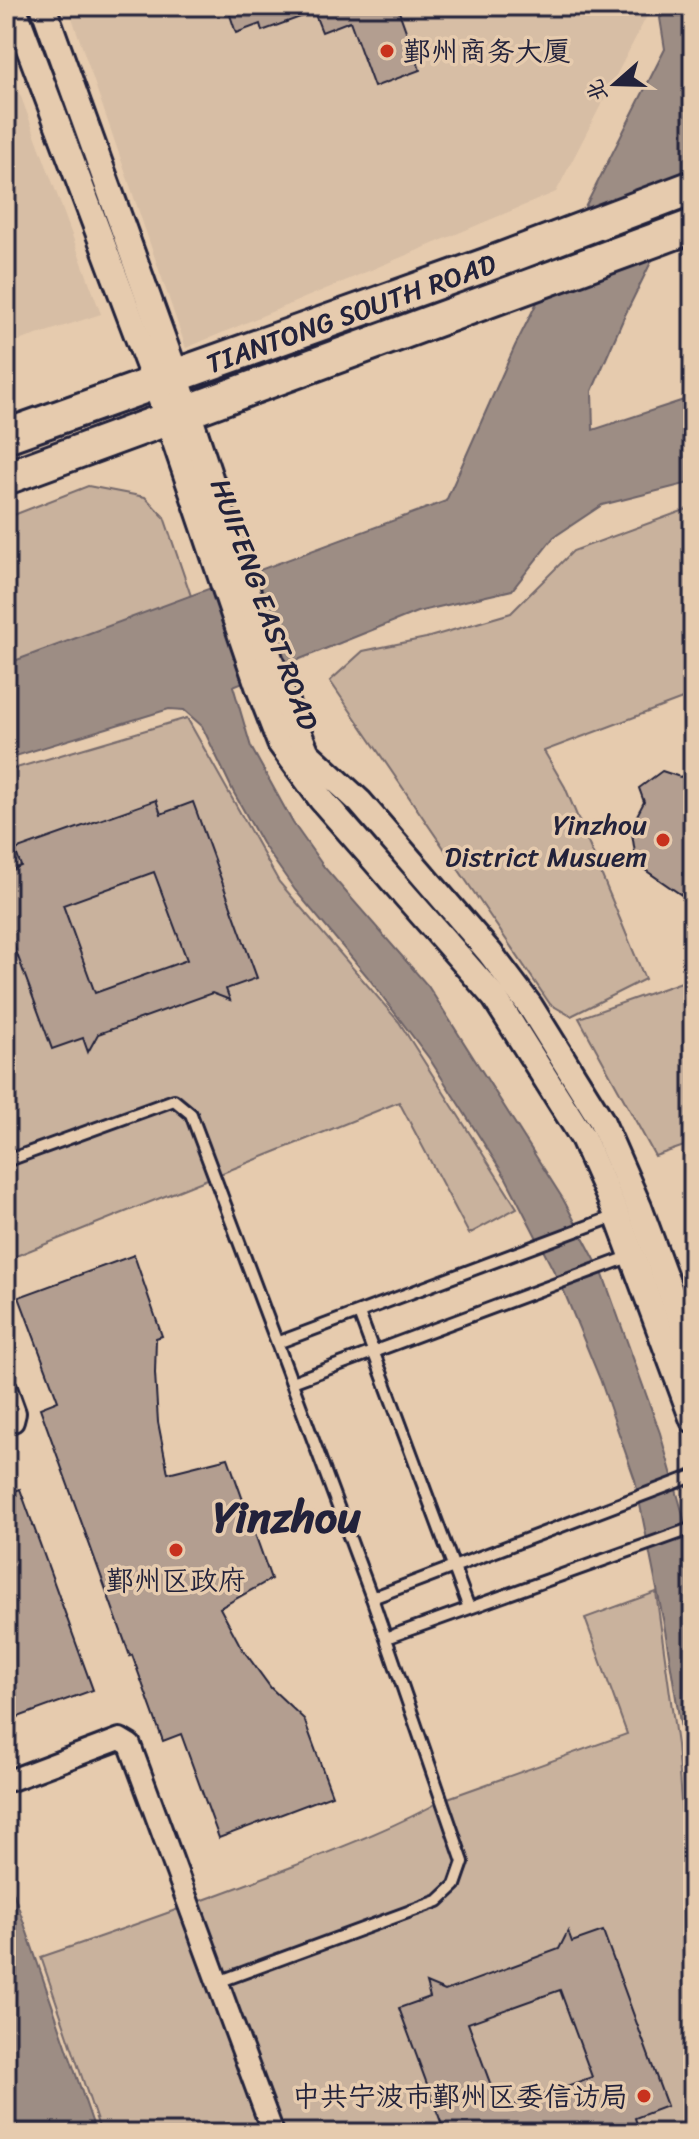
<svg xmlns="http://www.w3.org/2000/svg" width="699" height="2139" font-family="Sriracha,'LXGW WenKai TC',sans-serif">
	<style>
		.built { fill: #d7bea5 }
		.green { fill: #c9b29d; stroke: #766a6c; stroke-width: 2 }
		.water { fill: #9d8d84; stroke: #6c6267; stroke-width: 2 }
		.building { fill: #b39e90; stroke: #22223b; stroke-width: 2; fill-rule: evenodd }
		.lines { fill: none; stroke-linecap: round; stroke-linejoin: round }
		.service-casing { stroke: #22223b; stroke-width: 16 }
		.minor-casing { stroke: #22223b; stroke-width: 26 }
		.tertiary-casing { stroke: #22223b; stroke-width: 30 }
		.primary-casing { stroke: #22223b; stroke-width: 38 }
		.service { stroke: #e6cbae; stroke-width: 10 }
		.minor { stroke: #e6cbae; stroke-width: 20 }
		.tertiary { stroke: #e6cbae; stroke-width: 24 }
		.primary { stroke: #e6cbae; stroke-width: 32 }
		.poi-dot { fill: #c8321e; stroke: #e6cbae; stroke-width: 3 }
		.labels { text-anchor: middle; stroke-width: 7; stroke-linejoin: round; paint-order: stroke }
		.poi-label { font-size: 28px; fill: #22223b; stroke: #e6cbae; text-anchor: end }
		.street-label { font-size: 28px; fill: #22223b; stroke: #e6cbae }
		.town-label { font-size: 44px; font-weight: bold; fill: #22223b; stroke: #e6cbae }
	</style>
	<rect width="100%" height="100%" fill="#e6cbae"/>
	<filter id="ink" filterUnits="userSpaceOnUse"><feTurbulence type="fractalNoise" baseFrequency=".0125" numOctaves="2"/><feDisplacementMap in="SourceGraphic" scale="16" xChannelSelector="R" yChannelSelector="G"/><feConvolveMatrix kernelMatrix="1 2 1 2 8 2 1 2 1" color-interpolation-filters="sRGB"/></filter>
	<g filter="url(#ink)">
		<!-- built -->
		<g class="built">
			<path d="M68,6H652L556,192L186,348Z"/>
			<path d="M6,56L101,314L6,345Z"/>
		</g>
		<!-- green -->
		<g class="green">
			<path d="M88,486L145,497L164,517L191,596L6,670V518Z"/>
			<path d="M693,507V695L544,751L565,787L645,979L571,1016L550,1004L330,681L363,651L426,638L511,613L573,551Z"/>
			<path d="M187,718L279,882L399,1022L517,1208L469,1234L399,1102L6,1260V771Z"/>
			<path d="M693,978V1143L655,1156L579,1018Z"/>
			<path d="M656,1592L677,1745L689,1919L693,2133H101L41,1957C126,1928 211,1898 294,1866C345,1846 397,1826 445,1799L627,1734L585,1618Z"/>
		</g>
		<!-- water -->
		<g class="water">
			<path d="M674,6H693V177L625,315L592,391L593,430L693,397V482L602,505L554,537L512,590L417,612L233,686L251,747L293,823L324,867L428,986L563,1199L603,1275L660,1433L682,1511L693,1564V1876L689,1778L664,1624L635,1480L600,1379L563,1289L506,1178L429,1058L367,976L295,890L262,843L234,793L202,726L184,710L169,709L6,759V664L446,501L515,346L665,49L660,18Z"/>
			<path d="M6,1871L96,2133H20L6,2095Z"/>
		</g>
		<!-- building -->
		<g class="building">
			<path d="M227,6H397L420,70L374,87L350,21L322,32L314,12L262,31L260,24L236,33Z"/>
			<path d="M662,771L680,777L693,771V903L641,867L635,853L631,827L644,802L639,788Z"/>
			<path d="M156,800L161,814L193,802L257,978L226,989L230,1000L212,993L98,1034L88,1052L83,1038L52,1049L6,924V872L21,866L15,850ZM154,872L187,960L95,993L63,905Z"/>
			<path d="M134,1255L162,1336L156,1338L155,1373L158,1422L168,1473L228,1458L271,1579L220,1608L241,1647L271,1688L304,1719L332,1795L219,1838L181,1734L163,1741L132,1655L130,1656L40,1408L58,1401L19,1297Z"/>
			<path d="M20,1489L93,1690L10,1720L6,1708V1494Z"/>
			<path d="M568,1931L572,1942L603,1931L667,2106L635,2118L640,2133H445L399,2008L430,1997L426,1983L445,1991L559,1949ZM560,1990L592,2077L500,2110L468,2023Z"/>
		</g>
		<g class="lines">
			<defs>
				<g id="service">
					<path d="M6,1161L174,1100L191,1114L277,1343"/>
					<path d="M359,1313L469,1608"/>
					<path d="M292,1382L634,1255"/>
					<path d="M372,1598L693,1476"/>
					<path d="M386,1638L693,1528"/>
					<path d="M218,1982L438,1901L455,1885L463,1862L372,1598L277,1343L618,1215"/>
				</g>
				<g id="minor">
					<path d="M6,1388L15,1413L13,1421L6,1423"/>
					<path d="M6,1778L11,1780L120,1739L130,1745L273,2133"/>
				</g>
				<g id="tertiary">
					<path d="M13,6L155,383L258,686L280,743L321,799L495,998L583,1138L617,1215L693,1420"/>
					<path d="M43,6L176,375L278,683L307,753L360,802L490,953L530,1006L601,1120L639,1207L693,1353"/>
				</g>
				<g id="primary">
					<path id="s1" d="M6,436L486,265L693,187"/>
					<path d="M6,478L693,226"/>
				</g>
			</defs>
			<!-- service casing -->
			<use href="#service" class="service-casing"/>
			<!-- minor casing -->
			<use href="#minor" class="minor-casing"/>
			<!-- tertiary casing -->
			<use href="#tertiary" class="tertiary-casing"/>
			<!-- primary casing -->
			<use href="#primary" class="primary-casing"/>
			<!-- service -->
			<use href="#service" class="service"/>
			<!-- minor -->
			<use href="#minor" class="minor"/>
			<!-- tertiary -->
			<use href="#tertiary" class="tertiary"/>
			<!-- primary -->
			<use href="#primary" class="primary"/>
		</g>
	</g>
	<!-- markers -->
	<g class="poi-dot">
		<circle cx="387" cy="51" r="8"/>
		<circle cx="663" cy="840" r="8"/>
		<circle cx="176" cy="1550" r="8"/>
		<circle cx="644" cy="2096" r="8"/>
	</g>
	<g class="labels">
		<!-- poi labels -->
		<g class="poi-label">
			<text x="403" y="61" text-anchor="start">鄞州商务大厦</text>
			<text x="647" y="834">Yinzhou<tspan x="647" dy="32">District Musuem</tspan></text>
			<text x="176" y="1590" text-anchor="middle">鄞州区政府</text>
			<text x="628" y="2106">中共宁波市鄞州区委信访局</text>
		</g>
		<!-- street labels -->
		<g class="street-label">
			<text dy="10" stroke="none"><textPath href="#s1" startOffset="366">TIANTONG SOUTH ROAD</textPath></text>
			<text transform="translate(265 604) rotate(70)" y="10">HUIFENG EAST ROAD</text>
		</g>
		<!-- town labels -->
		<g class="town-label">
			<text x="287" y="1532">Yinzhou</text>
		</g>
	</g>
	<!-- margin -->
	<rect width="699" height="2139" fill="none" stroke="#e6cbae" stroke-width="32"/>
	<rect x="16" y="16" width="667" height="2107" fill="none" stroke="#22223b" stroke-width="3" filter="url(#ink)"/>
	<!-- north arrow -->
	<g transform="translate(615 84) rotate(250)" stroke="#e6cbae" stroke-width="6" paint-order="stroke">
	<path d="M0-6L14 30L0 20L-14 30Z" fill="#22223b"/>
	<text y="-12" font-size="22" font-weight="bold" text-anchor="middle" fill="#22223b">北</text>
	</g>
</svg>
